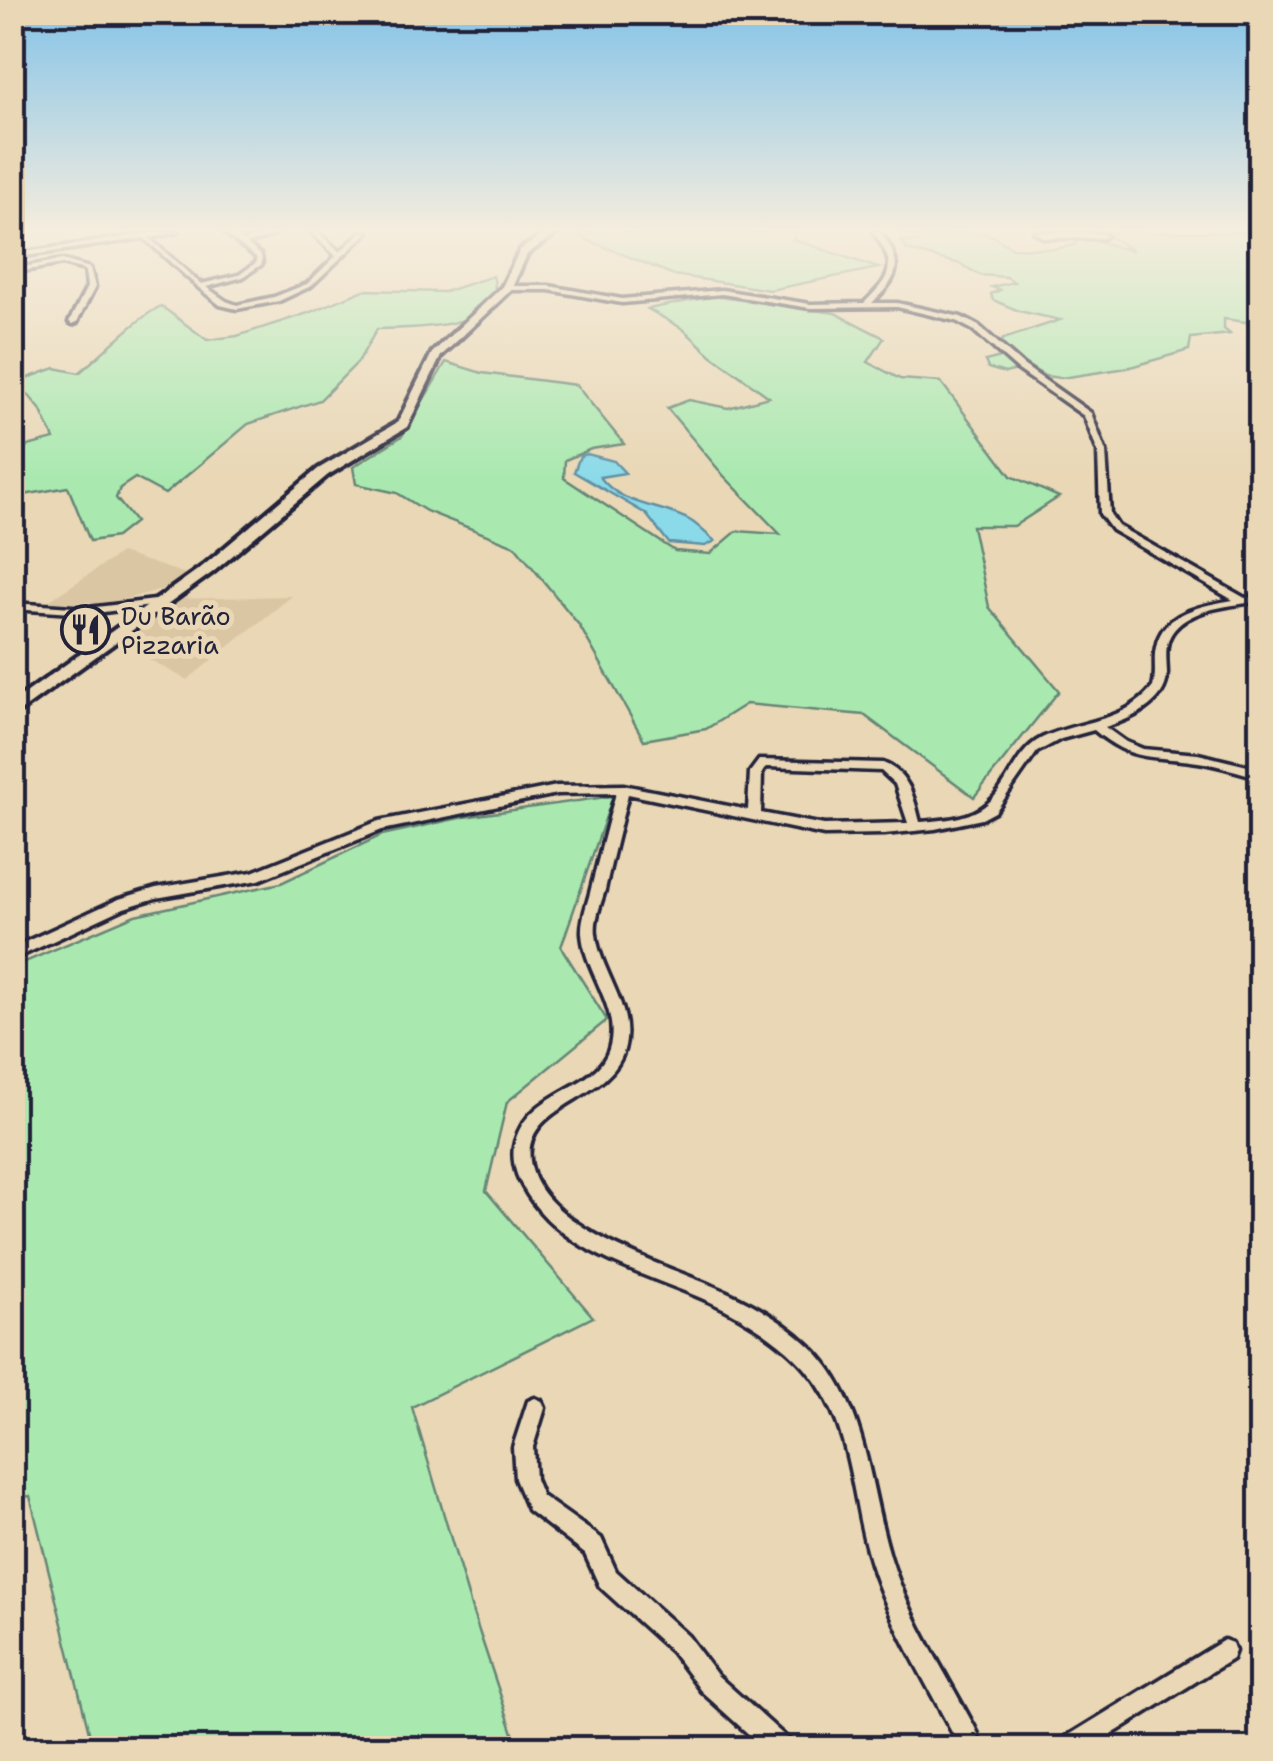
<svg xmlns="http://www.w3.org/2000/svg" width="1273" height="1761" font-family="'Shantell Sans',sans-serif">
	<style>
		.built { fill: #dac6a3 }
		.green { fill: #a9e9b0; stroke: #668676; stroke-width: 2.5 }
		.water { fill: #8bdae9; stroke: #6190a3; stroke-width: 2.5 }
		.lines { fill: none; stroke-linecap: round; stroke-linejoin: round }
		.street-casing { stroke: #22223b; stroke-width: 7 }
		.secondary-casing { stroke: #22223b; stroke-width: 8 }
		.street { fill: #e9d7b5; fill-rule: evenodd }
		.secondary { fill: #e9d7b5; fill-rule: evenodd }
		.labels { text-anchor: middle; stroke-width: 10; stroke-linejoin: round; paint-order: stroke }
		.far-poi-label { font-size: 25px; fill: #22223b; stroke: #e9d7b5; text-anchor: start }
	</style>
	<rect width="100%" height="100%" fill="#e9d7b5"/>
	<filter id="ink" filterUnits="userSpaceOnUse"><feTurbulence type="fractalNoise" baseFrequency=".01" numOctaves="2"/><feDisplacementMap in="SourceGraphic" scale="20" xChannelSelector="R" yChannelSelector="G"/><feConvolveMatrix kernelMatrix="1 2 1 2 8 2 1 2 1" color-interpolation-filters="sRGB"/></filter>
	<g filter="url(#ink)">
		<!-- built -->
		<g class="built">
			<path d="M121,553L192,576L174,586L107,604L47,602Z"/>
			<path d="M292,596L187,680L121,644L120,639L178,599Z"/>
		</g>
		<!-- green -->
		<g class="green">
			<path d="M582,232H799L792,239L878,268L770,290L674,275L580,237Z"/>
			<path d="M951,232L989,234L1012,248L1054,249L1074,245L1079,240C1100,237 1112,248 1133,251L1103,232H1260V280L1254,282L1260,287V294L1254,297L1260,302V324L1224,319V329L1230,334L1191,338L1189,350L1127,368L1061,378L1045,376L1030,367L1005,373L988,368L985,361L1001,357L988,339L1011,355L1001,344L1003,339L1060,320L1019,311L993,300L991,294L1000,290L992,287L1014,282L1007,277L980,275L960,264L907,250L901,241L918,242L919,238L900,233Z"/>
			<path d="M493,276C510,331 408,328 377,329L358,362L320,400L248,424L165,494L135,478L120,488L116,498L135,522L116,537L90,541L68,487L13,497V450L54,439L40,409L21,386L22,380L55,368L79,373C102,354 137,318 161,306L207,340L237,336L308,313L364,290L444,292Z"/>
			<path d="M713,296L835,313L884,338L868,362L900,379L941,382L1011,476L1059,497L1014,526H972L989,607L1059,691L974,797L864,715L746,704L706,729L644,740L579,625L515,546L426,511L397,493L356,484L353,467L402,436L446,362L482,373L576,385L624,444L591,449L565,460L564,478L675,551L710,554L737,531L780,534L723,475L667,408L689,400L728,408L769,397L711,355L683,329L648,309Z"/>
			<path d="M613,796L561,947L607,1020L507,1102L486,1191L593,1317L412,1407L473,1613L518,1748H93L30,1496L13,1498V967L135,915L281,883L382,835L464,817Z"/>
		</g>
		<!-- water -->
		<path class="water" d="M587,454L614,461L625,473L600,477C622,507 661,504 691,521C699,526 707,535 715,541L705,546L669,543L646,514L574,472L580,456Z"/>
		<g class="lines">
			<defs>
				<g id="street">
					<path d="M12,232H18L12,235Z"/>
					<path d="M159,232H178L149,238L201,284L239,275L257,262L256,257L223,232H231L243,241L270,232H281L247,244L261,255L262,264L243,277L206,287L226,301L237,305L274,297L307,284L336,256L311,232H318L340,252L361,232H368L311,286L279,301L237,309L220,305L198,287L144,238L12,258V254Z"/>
					<path d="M873,232H880C904,264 900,276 872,303H897L961,317L979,326L1023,365L1091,413L1106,452L1110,514L1118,526L1245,598L1260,595V601C1233,606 1193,607 1174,630C1163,643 1167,660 1167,675C1166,704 1129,720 1105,727L1126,742L1143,749L1198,754L1260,769V777C1240,773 1219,765 1198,762C1153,755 1132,763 1094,730L1061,739L1037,752L995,812L982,819L935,829L884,834L824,835L628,794C620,826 612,858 605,890C601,904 594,920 596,934C600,973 636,1009 624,1050C609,1105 510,1104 533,1173C554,1234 675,1268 729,1293C758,1306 788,1325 811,1347C871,1406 868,1496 895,1571C914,1625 947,1675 974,1726L978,1734L979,1748H955L954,1736C926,1682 894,1630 874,1573C852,1512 855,1440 818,1385C796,1352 759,1327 725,1309C656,1274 561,1259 522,1185C515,1173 511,1156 515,1142C529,1089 595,1092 609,1049C622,1009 584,972 582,933C581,919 588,902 591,889C599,857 607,825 616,793L557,794L382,830L259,880L156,898L124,908L12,960V948L119,899L156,888L252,872L379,821L557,786L623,785L748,810L750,772L759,760L883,763C909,773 914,798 920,822C942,820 970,819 987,804C1010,785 1014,752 1042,738C1079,720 1125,723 1153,687C1157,673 1153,660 1156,647C1162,612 1204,605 1233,600L1112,530L1100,514L1098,452L1084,416L1017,369L973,330L956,321L897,307L810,308L722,294L622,303L549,290H507L503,288L507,286H549L622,299L722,290L810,304L864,303C892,276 898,266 873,232ZM766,767L881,771L895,784L908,823L824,825L761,813L762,773Z"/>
					<path d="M1034,232L1103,234L1106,236L1103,238H1045Z"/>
					<path d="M62,260L90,268L95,287L77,322L73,324L69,322L87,287L85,270L62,264L12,273V269Z"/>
					<path d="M163,599L168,602L167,604L88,614L12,609V603L88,608Z"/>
					<path d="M535,1398L542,1401L545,1408L533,1447L535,1479L542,1496L601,1538L616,1571L688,1636L717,1675L789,1740L793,1748H764L701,1691L672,1652L600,1587L585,1554L528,1510L515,1479L513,1447L528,1401Z"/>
					<path d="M1224,1640L1232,1643L1235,1651L1232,1659L1090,1748H1057L1061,1740Z"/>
				</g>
				<path id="secondary" d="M547,232H558L527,254L511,290L441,356L407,427L328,475L213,572L12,717V703L203,566L318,469L398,422L432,353L502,287L520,250Z"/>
			</defs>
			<!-- street casing -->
			<use href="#street" class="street-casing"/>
			<!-- secondary casing -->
			<use href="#secondary" class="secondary-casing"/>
			<!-- street -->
			<use href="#street" class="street"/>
			<!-- secondary -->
			<use href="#secondary" class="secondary"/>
		</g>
	</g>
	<!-- sky -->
	<linearGradient id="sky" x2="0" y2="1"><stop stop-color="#83c3e8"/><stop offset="0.48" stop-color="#f5edde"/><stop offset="1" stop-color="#f5edde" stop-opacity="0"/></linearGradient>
	<rect width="1273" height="479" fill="url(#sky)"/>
	<!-- icons -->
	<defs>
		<symbol id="restaurant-ring" viewBox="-11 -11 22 22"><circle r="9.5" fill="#e9d7b5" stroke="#22223b" stroke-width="1.5"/><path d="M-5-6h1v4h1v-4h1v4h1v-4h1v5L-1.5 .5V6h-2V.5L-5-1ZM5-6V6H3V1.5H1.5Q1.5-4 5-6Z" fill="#22223b"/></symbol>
	</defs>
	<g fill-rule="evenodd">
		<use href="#restaurant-ring" x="58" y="602" width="55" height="55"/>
	</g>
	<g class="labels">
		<!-- far-poi labels -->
		<g class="far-poi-label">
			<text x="121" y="625">Du Barão<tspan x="121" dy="29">Pizzaria</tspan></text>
		</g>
	</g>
	<!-- margin -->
	<rect width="1273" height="1761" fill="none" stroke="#e9d7b5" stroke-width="50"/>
	<rect x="25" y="25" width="1223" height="1711" fill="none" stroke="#22223b" stroke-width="4" filter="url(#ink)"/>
</svg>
